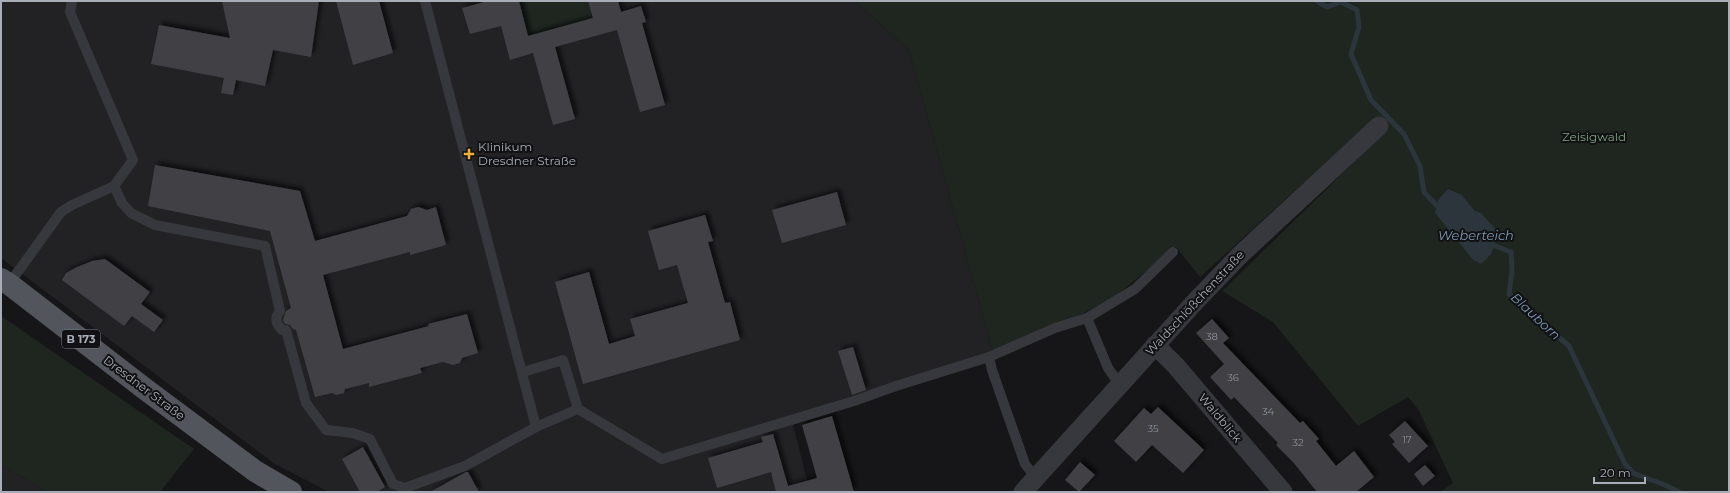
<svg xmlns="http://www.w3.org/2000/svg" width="1730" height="493" font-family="Montserrat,sans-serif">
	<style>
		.built { fill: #222225 }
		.green { fill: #1e261f; fill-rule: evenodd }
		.water { fill: #2c353c }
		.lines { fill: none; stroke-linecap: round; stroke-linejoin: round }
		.stream { stroke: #2c353c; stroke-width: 5 }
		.building { fill: #404145; filter: url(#shadow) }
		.lane { stroke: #37383d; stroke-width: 10 }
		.street { stroke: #37383d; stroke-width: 19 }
		.primary { stroke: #53555c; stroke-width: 22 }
		.poi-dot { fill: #f2b134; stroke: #111113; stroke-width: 1.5 }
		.labels { text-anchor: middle; stroke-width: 4; stroke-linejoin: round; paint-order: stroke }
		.number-label { font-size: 10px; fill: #8e929b }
		.shield { fill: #111113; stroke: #7b7e86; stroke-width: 1 }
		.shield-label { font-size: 11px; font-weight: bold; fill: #a8adb8 }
		.park-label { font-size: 12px; fill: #7fa381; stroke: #111113 }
		.poi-label { font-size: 12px; fill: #a8adb8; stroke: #111113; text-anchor: start }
		.street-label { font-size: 12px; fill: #a8adb8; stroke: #111113 }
		.water-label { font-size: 13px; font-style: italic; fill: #7f9bb3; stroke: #111113 }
	</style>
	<defs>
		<filter id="shadow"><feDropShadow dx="3.5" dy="-3.5" stdDeviation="2" flood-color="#0009"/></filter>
	</defs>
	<rect width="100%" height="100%" fill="#161618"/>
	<!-- built -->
	<g class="built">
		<path d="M1,1H855L909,50L993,351L793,425L810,492H329L275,464L1,258Z"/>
		<path d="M1,465L48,492H1Z"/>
	</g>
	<!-- green -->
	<g class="green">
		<path d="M519,1H588L593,18L528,36Z"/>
		<path d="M855,1H1729V492H1440L1453,483L1418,409L1408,397L1358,426L1273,322L1222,291L1380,137L1366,126L1200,277L1176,247L1114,297L1082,314L993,351L909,50ZM1462,195L1475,211L1481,264L1473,260L1435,213Z"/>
		<path d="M1,316L194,449L160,492H48L1,465Z"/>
	</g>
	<!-- water -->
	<path class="water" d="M1448,189L1462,195L1475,211L1481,213L1498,232V236L1491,254L1481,264L1473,260L1435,213L1438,200Z"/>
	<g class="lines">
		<!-- stream -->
		<g class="stream">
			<path d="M1317,1L1327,7L1341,2L1357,10L1359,27L1351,54L1371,100L1404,134L1420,166L1424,192L1440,209"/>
			<path d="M1490,249L1493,245L1511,252L1512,271L1509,294L1569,346L1625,464L1633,473L1665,485L1679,492"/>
		</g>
	</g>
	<!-- building -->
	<g class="building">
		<path d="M222,1H319L311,57L273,50L265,86L236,80L233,95L221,93L224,78L151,64L159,25L230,38Z"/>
		<path d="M336,1H379L393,53L353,65Z"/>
		<path d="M488,1H519L528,36L593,18L588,1H618L621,12L641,6L646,22L642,23L665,105L640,112L617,30L555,47L575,119L553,125L533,53L510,60L501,26L470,34L462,8Z"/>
		<path d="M155,165L300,191L315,241L407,216L411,209L418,207L427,210L436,207L446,245L410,255V252L323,275L343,349L429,326L428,324L467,314L478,353L462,358L460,363L453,365L443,362L420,368L422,373L369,387V383L345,389L344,393L336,395L332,393L315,397L296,330L293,329L290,325L285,324L283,320L286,311L291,308L270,231L148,206Z"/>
		<path d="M837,192L846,225L782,243L772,210Z"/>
		<path d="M705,215L713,241L708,242L725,303L730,302L740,340L583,384L555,282L589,272L609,344L635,336L630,319L688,303L677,265L659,270L648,231Z"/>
		<path d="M105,259L150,292L141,304L163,320L154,332L132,316L124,326L62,280L66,273L77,267L92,261Z"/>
		<path d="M1212,319L1229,338L1223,343L1300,423L1303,421L1319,439L1316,441L1336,466L1354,451L1374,477L1356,492H1317L1293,462L1276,445L1278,443L1234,397L1231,400L1210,377L1224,364L1196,333Z"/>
		<path d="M853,347L866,390L852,395L838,351Z"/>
		<path d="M1158,407L1204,450L1183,473L1152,445L1136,462L1114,441L1144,408L1151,414Z"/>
		<path d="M832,416L854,492H776L771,472L717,488L708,458L763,442L761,437L773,434L788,486L817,478L802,425Z"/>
		<path d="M1405,421L1428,446L1409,463L1392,444L1395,442L1389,435Z"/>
		<path d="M363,447L385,487L377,492H360L342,459Z"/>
		<path d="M1080,462L1095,475L1079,492L1065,480Z"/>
		<path d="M1425,465L1435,476L1423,486L1414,474Z"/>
		<path d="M466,472H468L479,492H430Z"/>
	</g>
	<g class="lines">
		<!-- lane -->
		<g class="lane">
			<path d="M425,1L536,427"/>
			<path d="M114,186L122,203L131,213L155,225L265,246L280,311C274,318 276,324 282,330H286L306,403L326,430L353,433L370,439L393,484L405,488L465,466L536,427L578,409L563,360L523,372"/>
			<path d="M9,284L61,212L72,205L114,186L133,160L70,12L72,1"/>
			<path d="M1087,318L1135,289L1173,252"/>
			<path d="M578,409L662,459L854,401L896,386L989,357"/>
			<path d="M1036,478L1025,464L992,370L989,357L1055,328L1087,318L1108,368L1120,385"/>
		</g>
		<!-- street -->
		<g class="street">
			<path d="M1155,345L1176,366L1283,492"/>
			<path d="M1023,492L1193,304L1240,255L1379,126"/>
		</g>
		<!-- primary -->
		<path class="primary" d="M1,279L9,284L145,389L255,471L291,492"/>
	</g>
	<!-- markers -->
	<path class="poi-dot" d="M467 148h4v4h4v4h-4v4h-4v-4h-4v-4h4z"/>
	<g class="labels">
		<!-- number labels -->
		<g class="number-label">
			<text x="1212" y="340">38</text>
			<text x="1233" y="381">36</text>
			<text x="1268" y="415">34</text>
			<text x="1153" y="432">35</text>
			<text x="1407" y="443">17</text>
			<text x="1298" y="446">32</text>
		</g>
		<!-- shield labels -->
		<rect class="shield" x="62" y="330" width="38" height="18" rx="3"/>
		<g class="shield-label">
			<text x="81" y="343">B 173</text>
		</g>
		<!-- park labels -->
		<g class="park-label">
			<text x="1594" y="141">Zeisigwald</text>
		</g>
		<!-- poi labels -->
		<g class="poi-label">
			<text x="478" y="151">Klinikum<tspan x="478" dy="14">Dresdner Straße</tspan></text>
		</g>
		<!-- street labels -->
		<g class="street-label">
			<text transform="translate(1195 303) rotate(-47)" y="4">Waldschlößchenstraße</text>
			<text transform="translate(144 388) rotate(37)" y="4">Dresdner Straße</text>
			<text transform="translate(1220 418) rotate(50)" y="4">Waldblick</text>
		</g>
		<!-- water labels -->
		<g class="water-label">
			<text x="1476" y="240">Weberteich</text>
			<text transform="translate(1536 316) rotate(43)" y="5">Blauborn</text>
		</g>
	</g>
	<!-- border -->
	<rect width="1730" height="493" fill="none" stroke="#a8adb8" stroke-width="4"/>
	<!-- scale -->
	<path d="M1594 477v6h51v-6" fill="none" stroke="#a8adb8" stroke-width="2"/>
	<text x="1600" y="477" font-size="12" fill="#a8adb8" stroke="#111113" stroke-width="3" paint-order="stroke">20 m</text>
</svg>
